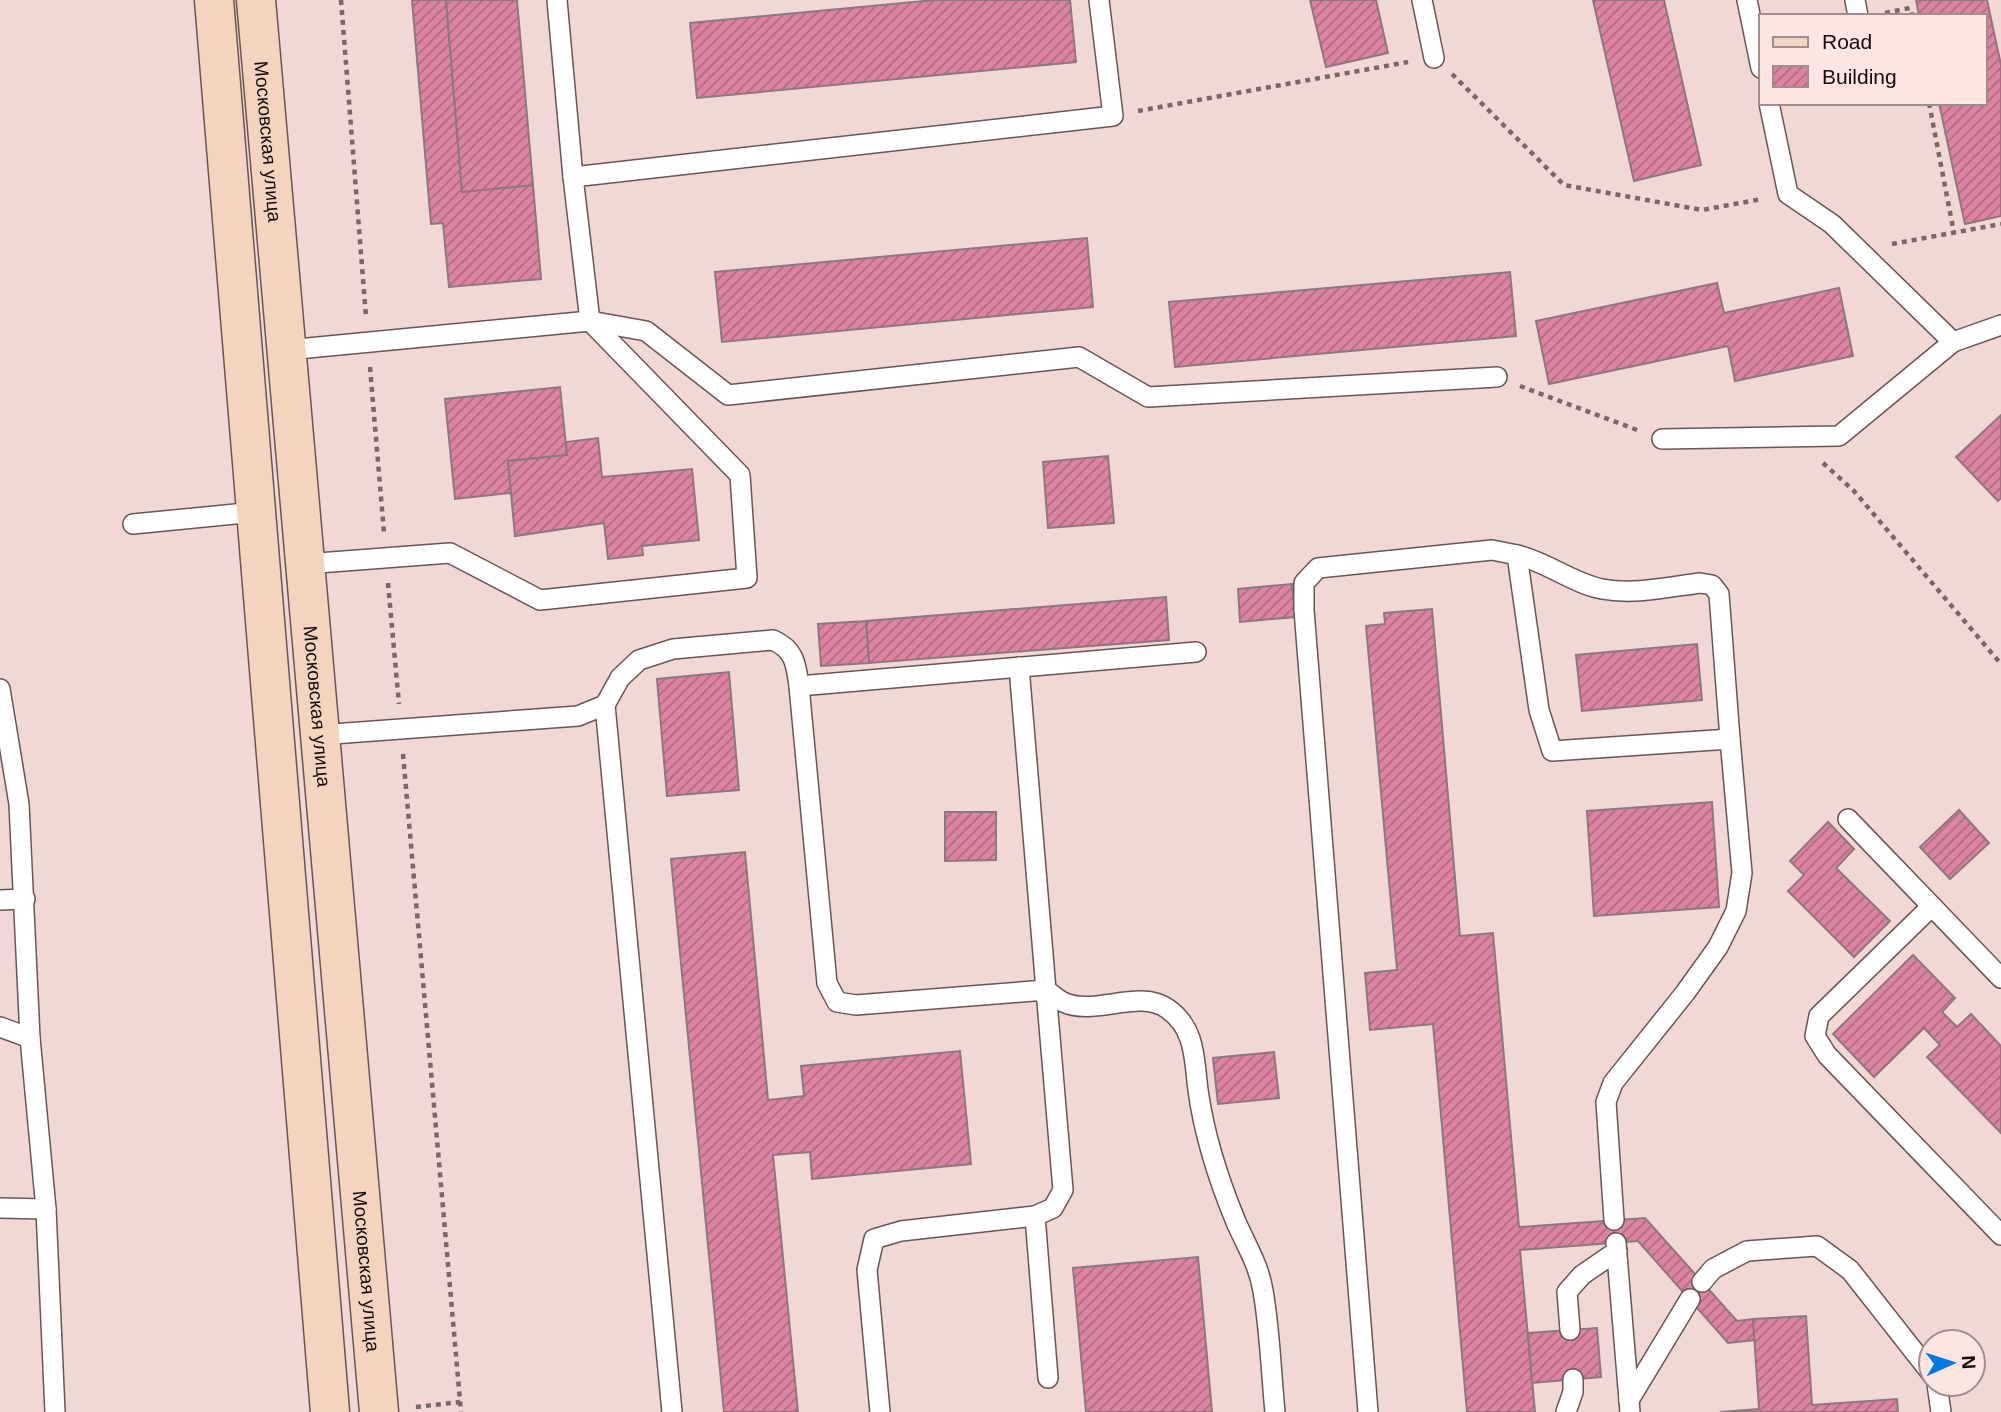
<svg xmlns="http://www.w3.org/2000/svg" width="2001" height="1412" font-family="Helvetica,sans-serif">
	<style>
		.building { fill: url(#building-hatch); stroke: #8d787e; stroke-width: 2 }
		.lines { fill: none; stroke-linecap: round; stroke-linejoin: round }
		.lane-casing { stroke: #6a5553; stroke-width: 22 }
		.secondary-casing { stroke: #6a5553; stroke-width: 41 }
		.path { stroke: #786867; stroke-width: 4.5; stroke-dasharray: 5 5; stroke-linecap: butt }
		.lane { stroke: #fff; stroke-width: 19 }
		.secondary { stroke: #f3d4be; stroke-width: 38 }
		.labels { text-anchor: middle; stroke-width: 7; stroke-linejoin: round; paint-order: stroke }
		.street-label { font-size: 19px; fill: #130b0a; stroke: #fee5e2 }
	</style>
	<defs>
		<pattern id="building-hatch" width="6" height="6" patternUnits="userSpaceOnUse" patternTransform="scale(1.75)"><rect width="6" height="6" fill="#dc84a1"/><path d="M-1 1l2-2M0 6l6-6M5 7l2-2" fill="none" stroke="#b16a81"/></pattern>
	</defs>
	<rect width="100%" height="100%" fill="#f1d8d5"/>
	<!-- building -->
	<g class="building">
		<path d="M412,0H446L462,192L533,185L541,279L449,287L443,223L431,224Z"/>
		<path d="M446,0H517L533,185L462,192Z"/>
		<path d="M935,0H1070L1076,62L697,98L690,23Z"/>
		<path d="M1310,0H1376L1388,53L1326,67Z"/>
		<path d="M1593,0H1664L1701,165L1634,181Z"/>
		<path d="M1916,0H1987L2001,65V216L1965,224L1939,103H1985V16H1919Z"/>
		<path d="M1087,238L1093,307L722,342L715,272Z"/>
		<path d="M1510,272L1516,336L1175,367L1169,302Z"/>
		<path d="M1717,283L1724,313L1839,288L1853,356L1735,381L1728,346L1549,384L1536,321Z"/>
		<path d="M560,387L567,455L508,461L511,493L455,499L445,399Z"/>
		<path d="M2001,415V498L1998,501L1956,457Z"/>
		<path d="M598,438L602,477L692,469L699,540L642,546L643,555L608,559L604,523L515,536L508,461L567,455L566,442Z"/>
		<path d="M1108,456L1114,523L1048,528L1043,462Z"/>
		<path d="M1292,584L1295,617L1240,622L1238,589Z"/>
		<path d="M1166,597L1169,640L869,663L866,621Z"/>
		<path d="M1432,609L1460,936L1493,933L1519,1227L1645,1218L1737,1321L1753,1319L1755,1340L1728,1343L1638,1241L1520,1250L1535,1412H1467L1433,1024L1370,1030L1365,973L1397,970L1366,626L1385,624L1384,613Z"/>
		<path d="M866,621L869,663L821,666L818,624Z"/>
		<path d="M1697,644L1702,700L1582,711L1576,655Z"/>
		<path d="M729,672L739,790L667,796L657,679Z"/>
		<path d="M1712,802L1719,907L1594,916L1587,811Z"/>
		<path d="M1959,810L1989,843L1950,879L1920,847Z"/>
		<path d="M945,812H996V860L945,861Z"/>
		<path d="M1828,822L1854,849L1836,868L1890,921L1854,957L1788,891L1804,875L1790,861Z"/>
		<path d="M745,852L768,1100L804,1096L801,1066L960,1051L971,1164L812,1179L810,1152L773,1155L798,1412H724L671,859Z"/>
		<path d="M1913,955L1955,998L1942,1012L1957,1027L1971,1014L2001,1046V1133L1927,1057L1940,1045L1924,1028L1874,1077L1833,1034Z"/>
		<path d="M1274,1052L1279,1098L1218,1104L1213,1058Z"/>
		<path d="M1198,1257L1212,1412H1086L1073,1268Z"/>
		<path d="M1806,1316L1812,1405L1897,1399L1898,1412H1720L1759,1409L1753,1319Z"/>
		<path d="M1597,1328L1601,1377L1532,1383L1528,1333Z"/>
	</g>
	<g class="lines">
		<defs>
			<g id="lane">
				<path d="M557,0L573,177"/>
				<path d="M1099,0L1113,116L573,177L590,321L646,331L728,395L1079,357L1148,397L1497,377"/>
				<path d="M1422,0L1434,58"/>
				<path d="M1747,0L1761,68"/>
				<path d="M1855,0L1858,16"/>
				<path d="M1769,103L1788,194L1832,224L1953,342"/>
				<path d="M287,350L590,321L740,475L747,578L540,600L450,553L305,564"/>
				<path d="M1662,439L1839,436L1953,342L2001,325"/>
				<path d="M133,524L256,512"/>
				<path d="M1517,555C1547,562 1572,583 1602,589C1634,595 1668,587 1700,583L1712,585L1719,594L1730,739"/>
				<path d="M1019,667L1046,990C1052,994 1058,1000 1063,1002C1094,1017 1139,988 1168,1009C1196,1029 1194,1059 1198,1090C1204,1134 1219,1181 1236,1222C1246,1245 1259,1265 1263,1291C1270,1330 1271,1372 1275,1412"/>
				<path d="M799,686L1196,652"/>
				<path d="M0,689L19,804L30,1038L46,1209L55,1412"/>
				<path d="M605,705L672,1412"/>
				<path d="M319,735L578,716L605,705L620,678L639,660L673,649L773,640C795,650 796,664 799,686L827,983L837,1002L856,1005L1046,990L1063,1190L1053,1208L1035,1216L1048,1378"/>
				<path d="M1848,819L2001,978"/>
				<path d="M0,900L25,899"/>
				<path d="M1932,906L1819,1016L1815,1036L1827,1055L2001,1235"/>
				<path d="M0,1027L30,1038"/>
				<path d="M0,1208L46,1209"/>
				<path d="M1616,1243L1630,1412"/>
				<path d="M1702,1282L1713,1269L1747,1251L1817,1246L1850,1270L1931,1373"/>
				<path d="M1570,1330L1567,1292L1582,1275L1617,1251"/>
				<path d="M1937,1384L1941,1412"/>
				<path d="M1629,1400L1690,1299"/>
				<path d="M880,1412L867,1270L874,1239L901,1231L1035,1216"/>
				<path d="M1368,1412L1304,610V583L1318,568L1492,550L1517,555L1539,710L1552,751L1730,739L1742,873L1736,911L1718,947L1685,993L1613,1083L1606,1102L1614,1220"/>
				<path d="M1566,1412L1573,1392V1379"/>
			</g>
			<g id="secondary">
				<path d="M214,0L330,1412"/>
				<path id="s1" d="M256,0L379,1412"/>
			</g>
		</defs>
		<!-- lane casing -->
		<use href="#lane" class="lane-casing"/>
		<!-- secondary casing -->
		<use href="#secondary" class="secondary-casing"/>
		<!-- path -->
		<g class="path">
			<path d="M341,0L366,317"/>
			<path d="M1885,13L1910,8L1912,16"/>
			<path d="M1452,74L1564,185L1702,210L1762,199"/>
			<path d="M1929,103L1954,233"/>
			<path d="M1138,111L1408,62"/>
			<path d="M1892,244L2001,224"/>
			<path d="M370,367L384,533"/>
			<path d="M1520,386L1637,430"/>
			<path d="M1823,463L1854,491L2001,664"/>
			<path d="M388,583L399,704"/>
			<path d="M403,754L461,1412"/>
			<path d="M416,1407L460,1402"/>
		</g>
		<!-- lane -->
		<use href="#lane" class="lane"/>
		<!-- secondary -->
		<use href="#secondary" class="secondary"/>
	</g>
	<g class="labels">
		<!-- street labels -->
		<g class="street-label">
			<text dy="7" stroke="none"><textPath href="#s1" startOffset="142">Московская улица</textPath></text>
			<text dy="7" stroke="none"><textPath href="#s1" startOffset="709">Московская улица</textPath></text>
			<text dy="7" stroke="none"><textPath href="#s1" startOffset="1276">Московская улица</textPath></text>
		</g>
	</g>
	<!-- legend -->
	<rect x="1759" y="14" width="228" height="91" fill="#fee5e2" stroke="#a08e8c" stroke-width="2"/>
	<rect x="1773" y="37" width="35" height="10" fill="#f3d4be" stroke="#a08e8c" stroke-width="2"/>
	<text x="1822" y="49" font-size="21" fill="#130b0a">Road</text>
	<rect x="1773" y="66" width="35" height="21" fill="url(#building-hatch)" stroke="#a08e8c" stroke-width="2"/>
	<text x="1822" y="84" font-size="21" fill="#130b0a">Building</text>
	<!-- north arrow -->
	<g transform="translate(1952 1363) rotate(87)"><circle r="33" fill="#fee5e2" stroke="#a08e8c" stroke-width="2"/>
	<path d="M0-5L12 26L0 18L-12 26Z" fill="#0079e0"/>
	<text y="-10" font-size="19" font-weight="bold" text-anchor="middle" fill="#130b0a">N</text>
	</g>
</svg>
